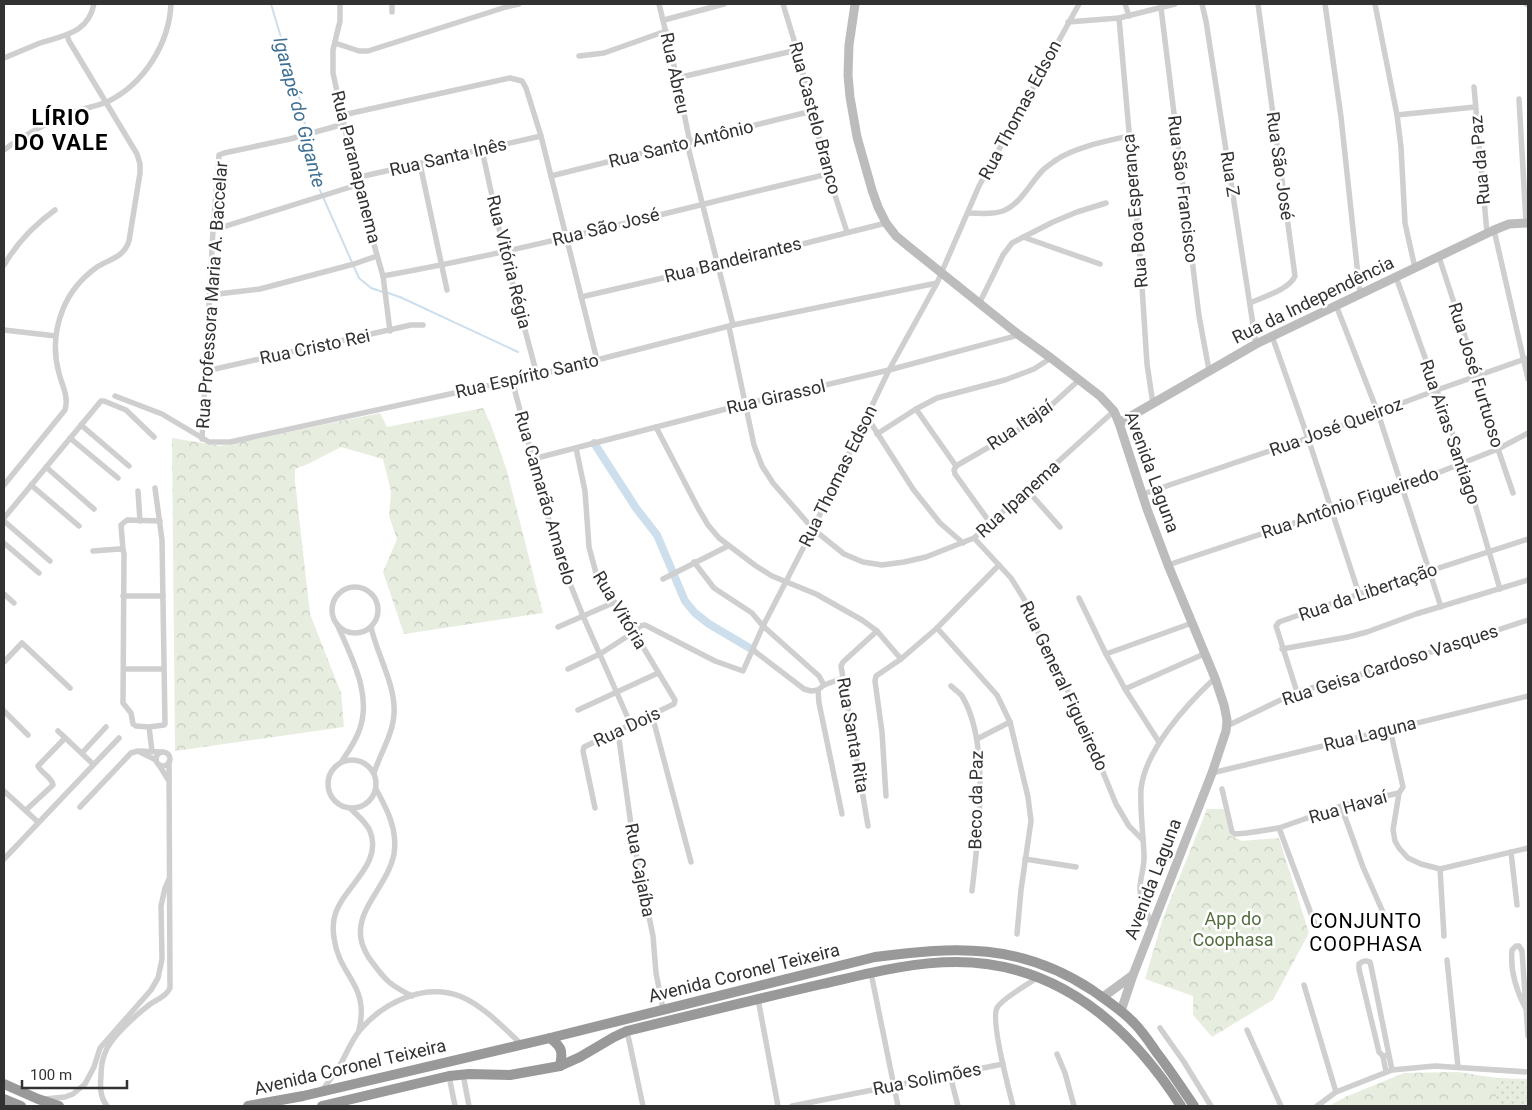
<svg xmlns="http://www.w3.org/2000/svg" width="1532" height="1110" font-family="Roboto,sans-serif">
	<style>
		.forest { fill: url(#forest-crowns) }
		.park { fill: url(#park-dots) }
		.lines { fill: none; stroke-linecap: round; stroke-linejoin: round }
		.stream { stroke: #cddfed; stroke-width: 2 }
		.canal { stroke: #cddfed; stroke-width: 8 }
		.street { stroke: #cfcfcf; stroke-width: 5.5 }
		.secondary { stroke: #bcbcbc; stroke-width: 9 }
		.highway { stroke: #999; stroke-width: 10 }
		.labels { text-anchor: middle; stroke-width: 5; stroke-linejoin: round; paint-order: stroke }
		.street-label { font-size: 18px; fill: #323232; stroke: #fff }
		.park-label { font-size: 18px; fill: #536d3f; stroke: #fff }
		.water-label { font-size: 19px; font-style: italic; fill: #407093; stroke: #fff }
		.quarter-label { font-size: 20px; letter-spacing: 1px; fill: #000; stroke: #fff }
		.district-label { font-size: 22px; font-weight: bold; letter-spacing: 1px; fill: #000; stroke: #fff }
	</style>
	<defs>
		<pattern id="forest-crowns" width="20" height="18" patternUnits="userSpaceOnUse" patternTransform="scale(1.25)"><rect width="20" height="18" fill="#e7eee0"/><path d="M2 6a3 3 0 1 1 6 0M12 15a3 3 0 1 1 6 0" fill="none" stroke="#c7cdc1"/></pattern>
		<pattern id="park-dots" width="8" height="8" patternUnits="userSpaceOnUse" patternTransform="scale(1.25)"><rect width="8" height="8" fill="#e7eee0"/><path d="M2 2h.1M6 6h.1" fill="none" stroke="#c7cdc1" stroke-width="1.8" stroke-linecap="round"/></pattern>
	</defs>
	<rect width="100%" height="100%" fill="#fff"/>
	<!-- forest -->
	<g class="forest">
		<path d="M483,408L491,425L507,471L543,613L404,634L383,572L397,539L389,516L391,491L383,459L341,447L308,464L295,469V481L310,614L341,693L344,727L175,751L172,438L221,446L380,413L387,427Z"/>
		<path d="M1207,809H1224L1230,835L1242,841L1279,838L1309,933L1273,1000L1212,1037L1193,1015V996L1145,979L1163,918Z"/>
		<path d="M1458,1072L1497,1078V1106H1329L1345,1097L1404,1073Z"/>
	</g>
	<!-- park -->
	<path class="park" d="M1497,1078L1528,1079V1106H1496Z"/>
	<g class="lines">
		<!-- stream -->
		<g class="stream">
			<path d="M271,4L304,114L306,149L315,179L359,278L371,288L383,292"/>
			<path d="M388,293L400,297L518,352"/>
		</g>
		<!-- canal -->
		<path class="canal" d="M594,443L636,508L657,535L685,601L695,613L709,624L753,650"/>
		<!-- street -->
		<g class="street">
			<path d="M340,4V21L333,50V73L357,185L383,276L390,331"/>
			<path d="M659,4L677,78L690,143"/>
			<path d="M783,4L797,50L828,174L847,232"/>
			<path d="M1125,4L1129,16"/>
			<path d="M1202,4L1206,21L1256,344"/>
			<path d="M1325,4L1341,117L1360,294"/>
			<path d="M1375,4L1397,115L1401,147L1405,223L1415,268"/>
			<path d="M1526,4L1528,5"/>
			<path d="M1161,8L1199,316L1209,370"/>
			<path d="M392,12V4"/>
			<path d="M1119,18L1140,256L1147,364L1153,404"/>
			<path d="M664,20L724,4"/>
			<path d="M1068,22L1119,18L1175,4"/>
			<path d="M335,43L359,51H368L506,7L519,4"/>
			<path d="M579,56L604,53L666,31"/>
			<path d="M4,58C16,53 28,48 40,43C65,35 88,33 94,4"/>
			<path d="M677,78L797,50"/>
			<path d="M1474,87L1487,233"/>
			<path d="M1519,99L1526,222"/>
			<path d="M343,115L510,78L522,81L526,88L541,136L597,360"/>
			<path d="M1397,115L1475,107"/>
			<path d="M687,143L733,325"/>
			<path d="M4,150C25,134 49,122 74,112C85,108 97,106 107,102C144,84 169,44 171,4"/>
			<path d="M482,150L504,251L537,375"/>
			<path d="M420,164L447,290"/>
			<path d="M551,176L812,111"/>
			<path d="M355,178L541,136"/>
			<path d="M968,213C979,213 992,215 1003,211C1021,204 1030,183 1043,170C1047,166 1052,163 1056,160C1075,147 1107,141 1129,136"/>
			<path d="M213,230L357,185"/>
			<path d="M1494,230L1528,379"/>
			<path d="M1023,237L1100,264"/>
			<path d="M1439,257L1478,376L1498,449L1513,493"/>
			<path d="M4,265C17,243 34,225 55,210"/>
			<path d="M383,276C533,249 680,209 828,174"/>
			<path d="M1396,277L1463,463L1500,589"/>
			<path d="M209,295L260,289L354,264L377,256"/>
			<path d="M581,297L719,265L886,223"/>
			<path d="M1250,303C1263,297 1290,289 1295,276L1258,4"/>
			<path d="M979,304L1003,255L1012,243L1053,222L1077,212L1106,203"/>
			<path d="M1336,305L1378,413L1441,607"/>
			<path d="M729,327L754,445L762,466L773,483L813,529L844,554L863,562L882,565L904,562L926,557L974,538L1114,411"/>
			<path d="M4,330L56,336"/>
			<path d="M1272,336L1308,438L1359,594"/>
			<path d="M206,371L411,325H423"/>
			<path d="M512,380L557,551L583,616L631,725"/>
			<path d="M115,396L162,414L209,442H230L546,373L733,325L937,283L979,186L1079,4"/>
			<path d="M916,409L956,466L954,470L955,474L991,524"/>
			<path d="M867,417L913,489L940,523L963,543"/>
			<path d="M81,425L129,466"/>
			<path d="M656,427L698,508L708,525L719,538L756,566L772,576L816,594L862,620L877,631L901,659"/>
			<path d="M877,434L916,409L937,398L1005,380L1034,369L1051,358"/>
			<path d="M70,438L118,478"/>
			<path d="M202,439L213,230L219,155L224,153L290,139L344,124"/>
			<path d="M576,448L585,491L589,547L596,573L601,585L634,632L675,700L674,704L584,747L583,751L595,808"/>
			<path d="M533,459L745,404L889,370L1019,335"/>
			<path d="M956,466L1017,431L1046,410L1079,380"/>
			<path d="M46,467L94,509"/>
			<path d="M4,485L65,410C69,396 62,386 59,373C53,352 55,329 63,309C70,292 83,277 97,267C110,259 124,257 129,241L140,173V164L137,154L69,41L67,35"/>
			<path d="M31,485L79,526"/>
			<path d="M138,491L140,521"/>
			<path d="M1028,491L1060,527"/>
			<path d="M1143,494L1308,438L1437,390L1528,358"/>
			<path d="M4,518L101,401H104L126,410L154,437"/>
			<path d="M4,521L50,561"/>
			<path d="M974,538L1011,578L1024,599L1033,618L1043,646L1057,669L1081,718L1116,804L1129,826L1143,840"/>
			<path d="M4,543L39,573"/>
			<path d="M123,550L121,525L127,520L160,521"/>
			<path d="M93,551L119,549L123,550L124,553L123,703L131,713L133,724L136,726L149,727L152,751"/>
			<path d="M694,562L714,588L752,613L763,626L819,676L824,685"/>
			<path d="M1168,565L1402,487L1498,449L1528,433"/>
			<path d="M663,579L728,546"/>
			<circle cx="355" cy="610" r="23"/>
			<path d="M4,594L14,603"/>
			<path d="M123,596H163"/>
			<path d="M1079,598L1106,654L1125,689L1159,742"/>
			<path d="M337,624C351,657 373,695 359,731C355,742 348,752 342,761"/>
			<path d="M371,627C377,655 396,685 394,714C393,734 380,754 374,773"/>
			<path d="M558,627L615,602"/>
			<path d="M937,628L997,695L1010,722L1028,797L1031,821L1021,890L1017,934"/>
			<path d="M1282,649L1348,637L1367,632L1416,614L1528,580"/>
			<path d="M753,650L804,689L811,691L818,690"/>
			<path d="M1106,654L1192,623"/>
			<path d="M4,662L22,643L70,688"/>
			<path d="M124,669H163"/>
			<path d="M568,669L600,654L634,632L640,626L645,625L715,661L743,671L763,626L813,529L889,370L937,283"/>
			<path d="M951,686C954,689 959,692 962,696C991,744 978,837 972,891"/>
			<path d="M1125,689L1204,654"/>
			<path d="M1297,692L1276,626L1279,622L1359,594L1528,539"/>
			<path d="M578,710L658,673"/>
			<path d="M4,711L28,735"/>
			<path d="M652,715L691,862"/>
			<path d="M1227,726L1297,692L1380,669L1528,620"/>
			<path d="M149,727L164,725L165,724L162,540L155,488"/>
			<path d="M58,731L93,764"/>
			<path d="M618,732L633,839L653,936L656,973L663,1009"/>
			<path d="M977,739L1010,722"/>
			<circle cx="163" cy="759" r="7"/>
			<path d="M140,752L156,760"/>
			<path d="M82,753L106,727"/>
			<circle cx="352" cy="784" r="24"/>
			<path d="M159,765L169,781"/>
			<path d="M1212,773L1528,696"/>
			<path d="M376,789C387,809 398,830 394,854C386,894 339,919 372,962C386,981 390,985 412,996"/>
			<path d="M1222,789L1232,832L1235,834L1247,833L1279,828L1341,806L1399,793L1403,787L1390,729"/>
			<path d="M4,791L38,822"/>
			<path d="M1399,793L1393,830L1395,841L1399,848L1408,858L1421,864L1440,869L1528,848"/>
			<path d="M886,796L882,732L875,681L876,676L901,659L937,628L999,565"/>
			<path d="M1341,806L1363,867L1386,919"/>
			<path d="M80,807L131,753L138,751L162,752"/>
			<path d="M350,808C357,815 366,822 370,831C384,866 340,888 334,919C333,925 333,932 334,938C339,977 370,984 359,1030"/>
			<path d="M26,810L53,785C52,777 41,773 38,766L65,738"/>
			<path d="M842,814L819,703L818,690L824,685L843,678"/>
			<path d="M868,826L841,666L843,662L877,631"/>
			<path d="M1279,828L1316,927"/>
			<path d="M1511,852L1517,905"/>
			<path d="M4,859L119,738"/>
			<path d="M1025,859L1076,867"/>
			<path d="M1440,869L1444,936"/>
			<path d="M1152,925C1148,914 1140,901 1140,889C1140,877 1145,866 1144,854C1143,833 1140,811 1141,789C1145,750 1187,704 1215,678"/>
			<path d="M1447,960L1458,1067"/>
			<path d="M871,973L898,1106"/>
			<path d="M1304,985L1336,1092"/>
			<path d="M758,999L778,1106"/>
			<path d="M1526,1009C1517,992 1510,970 1512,950L1516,946H1519L1522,951L1528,1036"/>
			<path d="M1160,1028L1184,1062L1211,1106"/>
			<path d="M1247,1030L1281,1106"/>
			<path d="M627,1031L643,1106"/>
			<path d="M1057,1054L1065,1073L1074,1106"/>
			<path d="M1389,1055L1383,1056L1379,1052L1359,969V964C1363,961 1365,960 1370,962L1371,966L1392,1070"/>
			<path d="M1383,1056L1386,1072"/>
			<path d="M463,1074L469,1106"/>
			<path d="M950,1075L958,1106"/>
			<path d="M449,1076L455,1106"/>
			<path d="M322,1091C327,1083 334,1075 339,1067C346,1055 351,1041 360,1030C384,1002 425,982 462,997C483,1006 504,1028 521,1044"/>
			<path d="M45,1099L65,1097L73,1094L85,1084L94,1067L100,1048L151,990L158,978L162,959L161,906L165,888L169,879"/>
			<path d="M107,1106C100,1097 100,1087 101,1076C101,1069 102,1060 105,1053C110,1038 136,1015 149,1005C157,999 166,997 170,988L169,762"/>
			<path d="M792,1106L1003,1064"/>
			<path d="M1013,1106C1009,1090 990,1020 997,1008C1000,1000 1028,984 1037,978"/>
			<path d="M1317,1106L1336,1092L1392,1070L1435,1066L1528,1072"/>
		</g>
		<!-- secondary -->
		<g class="secondary">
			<path d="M855,4L849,45L848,75L850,97L857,137L872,190L878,207L886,223L896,236L908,246L1019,335L1051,358L1100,396L1114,411L1119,423L1147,509L1168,565L1215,678L1224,705L1227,720L1226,731L1212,773L1133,975L1121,1011"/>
			<path d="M1119,423L1256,344L1494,230L1509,224L1528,223"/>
			<path d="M1103,997L1133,975"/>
		</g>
		<!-- highway -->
		<g class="highway">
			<path d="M550,1038C562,1047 563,1051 560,1066"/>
			<path d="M4,1084L38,1099L59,1106"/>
			<path d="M4,1099L21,1106"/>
			<path d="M248,1106L303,1096L550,1038L875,957C957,946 1020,943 1092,990C1106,1000 1122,1010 1134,1023C1143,1032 1150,1043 1157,1053C1170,1070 1182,1088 1194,1106"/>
			<path d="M322,1106L449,1076L469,1074L510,1075L560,1066L580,1057L614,1037L627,1031C692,1015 757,999 822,984C866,974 910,962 956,962C1057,962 1129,1025 1181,1106"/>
		</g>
	</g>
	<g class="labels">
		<!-- street labels -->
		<g class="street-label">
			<text transform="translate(675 73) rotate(78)" y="6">Rua Abreu</text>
			<text transform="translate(1020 110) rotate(-62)" y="6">Rua Thomas Edson</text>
			<text transform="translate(815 118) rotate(75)" y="6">Rua Castelo Branco</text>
			<text transform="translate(681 144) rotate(-14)" y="6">Rua Santo Antônio</text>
			<text transform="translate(448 157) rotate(-13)" y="6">Rua Santa Inês</text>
			<text transform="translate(1480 160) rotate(-95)" y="6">Rua da Paz</text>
			<text transform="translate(1280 166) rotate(82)" y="6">Rua São José</text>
			<text transform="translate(356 167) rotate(76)" y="6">Rua Paranapanema</text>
			<text transform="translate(1230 174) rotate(81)" y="6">Rua Z</text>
			<text transform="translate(1183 189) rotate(83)" y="6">Rua São Francisco</text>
			<text transform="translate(1135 211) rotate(-95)" y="6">Rua Boa Esperança</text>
			<text transform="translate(606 227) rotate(-14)" y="6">Rua São José</text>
			<text transform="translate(733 260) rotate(-14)" y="6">Rua Bandeirantes</text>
			<text transform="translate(509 262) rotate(76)" y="6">Rua Vitória Régia</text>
			<text transform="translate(212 295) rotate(-86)" y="6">Rua Professora Maria A. Baccelar</text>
			<text transform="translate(1313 300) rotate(-26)" y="6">Rua da Independência</text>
			<text transform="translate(315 347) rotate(-12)" y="6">Rua Cristo Rei</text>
			<text transform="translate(1476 375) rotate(73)" y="6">Rua José Furtuoso</text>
			<text transform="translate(527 376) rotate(-13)" y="6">Rua Espírito Santo</text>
			<text transform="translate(776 397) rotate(-13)" y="6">Rua Girassol</text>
			<text transform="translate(1020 425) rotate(-34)" y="6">Rua Itajaí</text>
			<text transform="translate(1336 427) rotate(-20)" y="6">Rua José Queiroz</text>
			<text transform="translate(1450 432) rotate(71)" y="6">Rua Airas Santiago</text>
			<text transform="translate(1152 472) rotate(70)" y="6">Avenida Laguna</text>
			<text transform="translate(838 476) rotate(-64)" y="6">Rua Thomas Edson</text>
			<text transform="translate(545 498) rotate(74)" y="6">Rua Camarão Amarelo</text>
			<text transform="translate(1018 499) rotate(-42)" y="6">Rua Ipanema</text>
			<text transform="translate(1350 503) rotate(-19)" y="6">Rua Antônio Figueiredo</text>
			<text transform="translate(1368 592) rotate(-19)" y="6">Rua da Libertação</text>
			<text transform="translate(620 610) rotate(59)" y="6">Rua Vitória</text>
			<text transform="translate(1390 665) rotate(-18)" y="6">Rua Geisa Cardoso Vasques</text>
			<text transform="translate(1064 686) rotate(65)" y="6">Rua General Figueiredo</text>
			<text transform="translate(627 727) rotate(-25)" y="6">Rua Dois</text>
			<text transform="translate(1370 734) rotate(-14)" y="6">Rua Laguna</text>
			<text transform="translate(853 735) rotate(80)" y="6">Rua Santa Rita</text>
			<text transform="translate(976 800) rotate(-89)" y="6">Beco da Paz</text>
			<text transform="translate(1348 807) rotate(-16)" y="6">Rua Havaí</text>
			<text transform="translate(640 870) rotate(79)" y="6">Rua Cajaíba</text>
			<text transform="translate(1153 879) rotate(-69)" y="6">Avenida Laguna</text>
			<text transform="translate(744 973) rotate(-14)" y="6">Avenida Coronel Teixeira</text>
			<text transform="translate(350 1067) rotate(-13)" y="6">Avenida Coronel Teixeira</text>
			<text transform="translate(927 1079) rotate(-11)" y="6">Rua Solimões</text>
		</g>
		<!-- park labels -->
		<g class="park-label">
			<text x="1233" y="925">App do<tspan x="1233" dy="21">Coophasa</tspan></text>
		</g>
		<!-- water labels -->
		<g class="water-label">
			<text transform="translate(300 112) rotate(75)" y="7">Igarapé do Gigante</text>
		</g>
		<!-- quarter labels -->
		<g class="quarter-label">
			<text x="1366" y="928">CONJUNTO<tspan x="1366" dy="23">COOPHASA</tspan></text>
		</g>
		<!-- district labels -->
		<g class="district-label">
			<text x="61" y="125">LÍRIO<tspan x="61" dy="25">DO VALE</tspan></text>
		</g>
	</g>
	<!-- border -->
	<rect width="1532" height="1110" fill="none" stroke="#323232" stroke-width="10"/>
	<!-- scale -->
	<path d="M22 1080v8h105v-8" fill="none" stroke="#323232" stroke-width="2.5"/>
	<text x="30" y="1080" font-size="15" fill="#323232" stroke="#ffffff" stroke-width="4" paint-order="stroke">100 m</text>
</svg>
